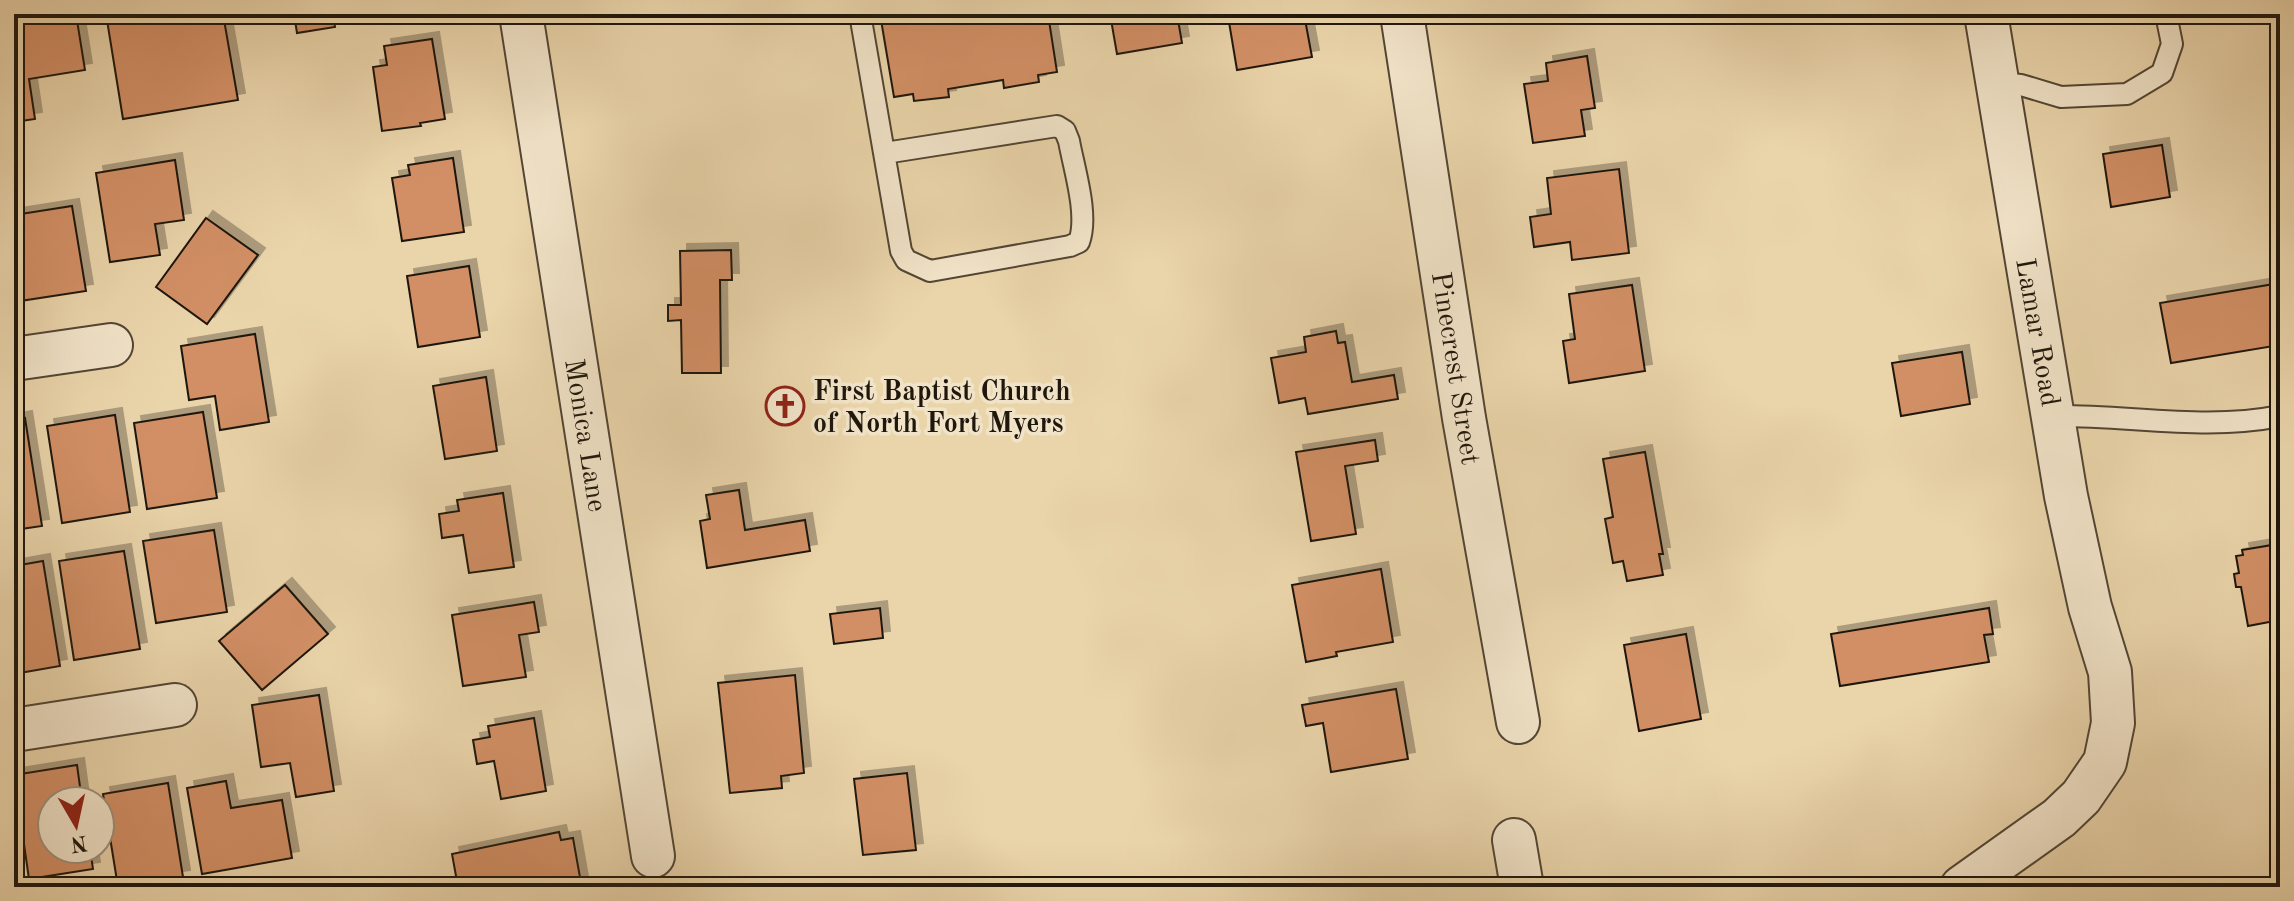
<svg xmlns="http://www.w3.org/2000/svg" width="2294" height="901" font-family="'Old Standard TT',serif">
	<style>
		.building { fill: #d28f65; stroke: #1f170c; stroke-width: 2; filter: url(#shadow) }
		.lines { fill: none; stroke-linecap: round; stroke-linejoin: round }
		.service-casing { stroke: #524634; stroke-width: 24 }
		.minor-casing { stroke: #524634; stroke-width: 46 }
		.service { stroke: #f1e3c8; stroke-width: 20 }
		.minor { stroke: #f1e3c8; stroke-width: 42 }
		.labels { text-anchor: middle; stroke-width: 7; stroke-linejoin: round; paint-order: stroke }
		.street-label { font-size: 28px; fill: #1f170c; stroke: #f1e3c8 }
		.poi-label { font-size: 28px; font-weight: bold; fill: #1f170c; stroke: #f1e3c8; text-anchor: start }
	</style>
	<defs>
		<filter id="shadow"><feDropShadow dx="7" dy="-7" stdDeviation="0" flood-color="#0004"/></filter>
	</defs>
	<rect width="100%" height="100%" fill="#ead4aa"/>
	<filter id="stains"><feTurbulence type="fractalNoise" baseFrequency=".0025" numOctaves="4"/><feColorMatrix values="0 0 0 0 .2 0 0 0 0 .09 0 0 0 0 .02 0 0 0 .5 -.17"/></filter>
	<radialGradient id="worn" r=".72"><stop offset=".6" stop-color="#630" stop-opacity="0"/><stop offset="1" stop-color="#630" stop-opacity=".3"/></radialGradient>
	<!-- building -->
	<g class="building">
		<path d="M14,14H76L85,70L29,79L35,119L14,122Z"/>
		<path d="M106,14H223L238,100L123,119Z"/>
		<path d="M294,14H333L335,27L297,33Z"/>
		<path d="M880,14H1048L1057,72L1038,75L1039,82L1004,88L1003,80L948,89L949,97L914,101L913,94L894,97Z"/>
		<path d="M1110,14H1177L1182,43L1117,54Z"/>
		<path d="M1247,14H1304L1312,57L1237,70L1229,22L1247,19Z"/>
		<path d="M432,39L445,119L420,123L421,126L382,131L373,67L387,65L384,46Z"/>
		<path d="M1587,56L1595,108L1581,110L1585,136L1533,143L1524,84L1548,81L1546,63Z"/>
		<path d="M2162,145L2170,197L2111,207L2103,154Z"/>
		<path d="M453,158L464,232L402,241L392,178L410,175L408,165Z"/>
		<path d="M175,160L184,220L155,224L160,255L110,262L96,173Z"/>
		<path d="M1619,169L1629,253L1572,260L1570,242L1534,247L1530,217L1551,214L1547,178Z"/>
		<path d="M72,206L86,291L20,301L14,260V215Z"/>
		<path d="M206,218L258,255L207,324L156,287Z"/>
		<path d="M731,250L732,280H720L721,373H682L681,320L668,321V305H681L680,251Z"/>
		<path d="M469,266L480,337L418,347L407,276Z"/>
		<path d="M2280,283V345L2171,363L2160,303Z"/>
		<path d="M1632,285L1645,371L1569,383L1563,341L1575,339L1569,294Z"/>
		<path d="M1336,331L1338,343L1345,342L1352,382L1394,375L1398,399L1308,414L1305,398L1279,403L1271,358L1306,352L1304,337Z"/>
		<path d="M255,334L269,422L220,430L215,396L189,400L181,346Z"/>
		<path d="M1962,352L1970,404L1901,416L1892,363Z"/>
		<path d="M486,377L497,451L445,459L433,386Z"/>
		<path d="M203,412L217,498L147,509L134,423Z"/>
		<path d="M115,415L130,512L62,523L47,426Z"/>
		<path d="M25,418L42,526L14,530V420Z"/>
		<path d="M1375,440L1378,461L1345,466L1356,534L1311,541L1296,452Z"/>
		<path d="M1645,452L1663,554H1659L1663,575L1627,581L1623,561L1613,563L1605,519L1613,517L1603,459Z"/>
		<path d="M739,490L745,530L805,520L810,551L707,568L700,521L710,519L706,495Z"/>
		<path d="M503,493L514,567L469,573L463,535L442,538L439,514L459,511L457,500Z"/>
		<path d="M214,530L227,612L156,623L143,541Z"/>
		<path d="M2272,545L2273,550L2280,549V620L2248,626L2241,587H2236L2234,574L2239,573L2236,556L2243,555L2242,550Z"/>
		<path d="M124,551L140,649L74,660L59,561Z"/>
		<path d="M43,561L60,666L14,674V566Z"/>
		<path d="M1381,569L1393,642L1336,652L1337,656L1306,662L1292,585Z"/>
		<path d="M285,585L328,634L262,690L219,641Z"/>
		<path d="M534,602L539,632L519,635L526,677L463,686L452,615Z"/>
		<path d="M880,608L883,638L834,644L830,614Z"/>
		<path d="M1989,608L1993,634L1984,635L1989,662L1840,686L1831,634Z"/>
		<path d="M1686,634L1701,719L1639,731L1624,645Z"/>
		<path d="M795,675L804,773L781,776L782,788L730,793L718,683Z"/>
		<path d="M1396,689L1408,759L1331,772L1323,723L1306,726L1302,705Z"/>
		<path d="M319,695L334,791L296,797L290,763L261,767L252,705Z"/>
		<path d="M534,718L546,791L501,799L494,761L477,764L473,740L490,737L488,726Z"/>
		<path d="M77,765L82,801H52V849H90L93,869L29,879L14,775Z"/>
		<path d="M907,773L916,850L863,855L854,779Z"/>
		<path d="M226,781L231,808L282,800L292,858L202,874L187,788Z"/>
		<path d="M168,783L183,877L118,887L103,794Z"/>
		<path d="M559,832L561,840L573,838L581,883L569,887H515L514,882L487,887H458L452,854Z"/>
	</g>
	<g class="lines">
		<defs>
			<g id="service">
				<path d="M860,14L901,251L906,260L930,271L1070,246L1079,242C1089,215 1074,169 1069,141L1065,131L1057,126L885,153"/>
				<path d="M1997,83L2021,85L2061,97L2127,94L2162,73L2172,44L2166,14"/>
				<path d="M2054,416C2130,415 2205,431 2280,416"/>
			</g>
			<g id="minor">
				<path d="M521,14L653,856"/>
				<path d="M1402,14L1464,418L1518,722"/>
				<path d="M14,359L111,345"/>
				<path d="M14,730L175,705"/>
				<path d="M1514,840L1522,887"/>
				<path d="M1962,887L2059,818L2081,797L2105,762L2113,723L2110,672L2090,607L2066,496L1986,14"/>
			</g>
		</defs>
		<!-- service casing -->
		<use href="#service" class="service-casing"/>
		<!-- minor casing -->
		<use href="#minor" class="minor-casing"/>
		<!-- service -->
		<use href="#service" class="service"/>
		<!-- minor -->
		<use href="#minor" class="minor"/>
	</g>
	<!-- icons -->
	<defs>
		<symbol id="church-ring" viewBox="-11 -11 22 22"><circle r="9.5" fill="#f1e3c8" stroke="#8f2418" stroke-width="1.5"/><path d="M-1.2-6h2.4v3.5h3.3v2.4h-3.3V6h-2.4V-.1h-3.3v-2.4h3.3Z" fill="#8f2418"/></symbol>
	</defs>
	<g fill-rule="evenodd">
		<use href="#church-ring" x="763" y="384" width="44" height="44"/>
	</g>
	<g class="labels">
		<!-- street labels -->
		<g class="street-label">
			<text transform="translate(2039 332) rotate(80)" y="10">Lamar Road</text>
			<text transform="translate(1457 368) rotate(81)" y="10">Pinecrest Street</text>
			<text transform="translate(587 435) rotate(81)" y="10">Monica Lane</text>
		</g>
		<!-- poi labels -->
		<g class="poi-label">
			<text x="813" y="400">First Baptist Church<tspan x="813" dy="32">of North Fort Myers</tspan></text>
		</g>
	</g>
	<!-- margin -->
	<rect width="2294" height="901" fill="none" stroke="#ead4aa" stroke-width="48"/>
	<rect x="16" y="16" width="2262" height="869" fill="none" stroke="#1f170c" stroke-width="4"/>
	<rect x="24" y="24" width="2246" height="853" fill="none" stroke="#1f170c" stroke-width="2"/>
	<!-- north arrow -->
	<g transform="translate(76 825) rotate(171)"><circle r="38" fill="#f1e3c8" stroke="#9d917d" stroke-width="2"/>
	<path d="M0-6L14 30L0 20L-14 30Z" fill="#8f2418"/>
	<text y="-12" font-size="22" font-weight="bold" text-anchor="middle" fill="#1f170c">N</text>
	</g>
	<rect width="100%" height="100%" filter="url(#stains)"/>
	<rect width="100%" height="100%" fill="url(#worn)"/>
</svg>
